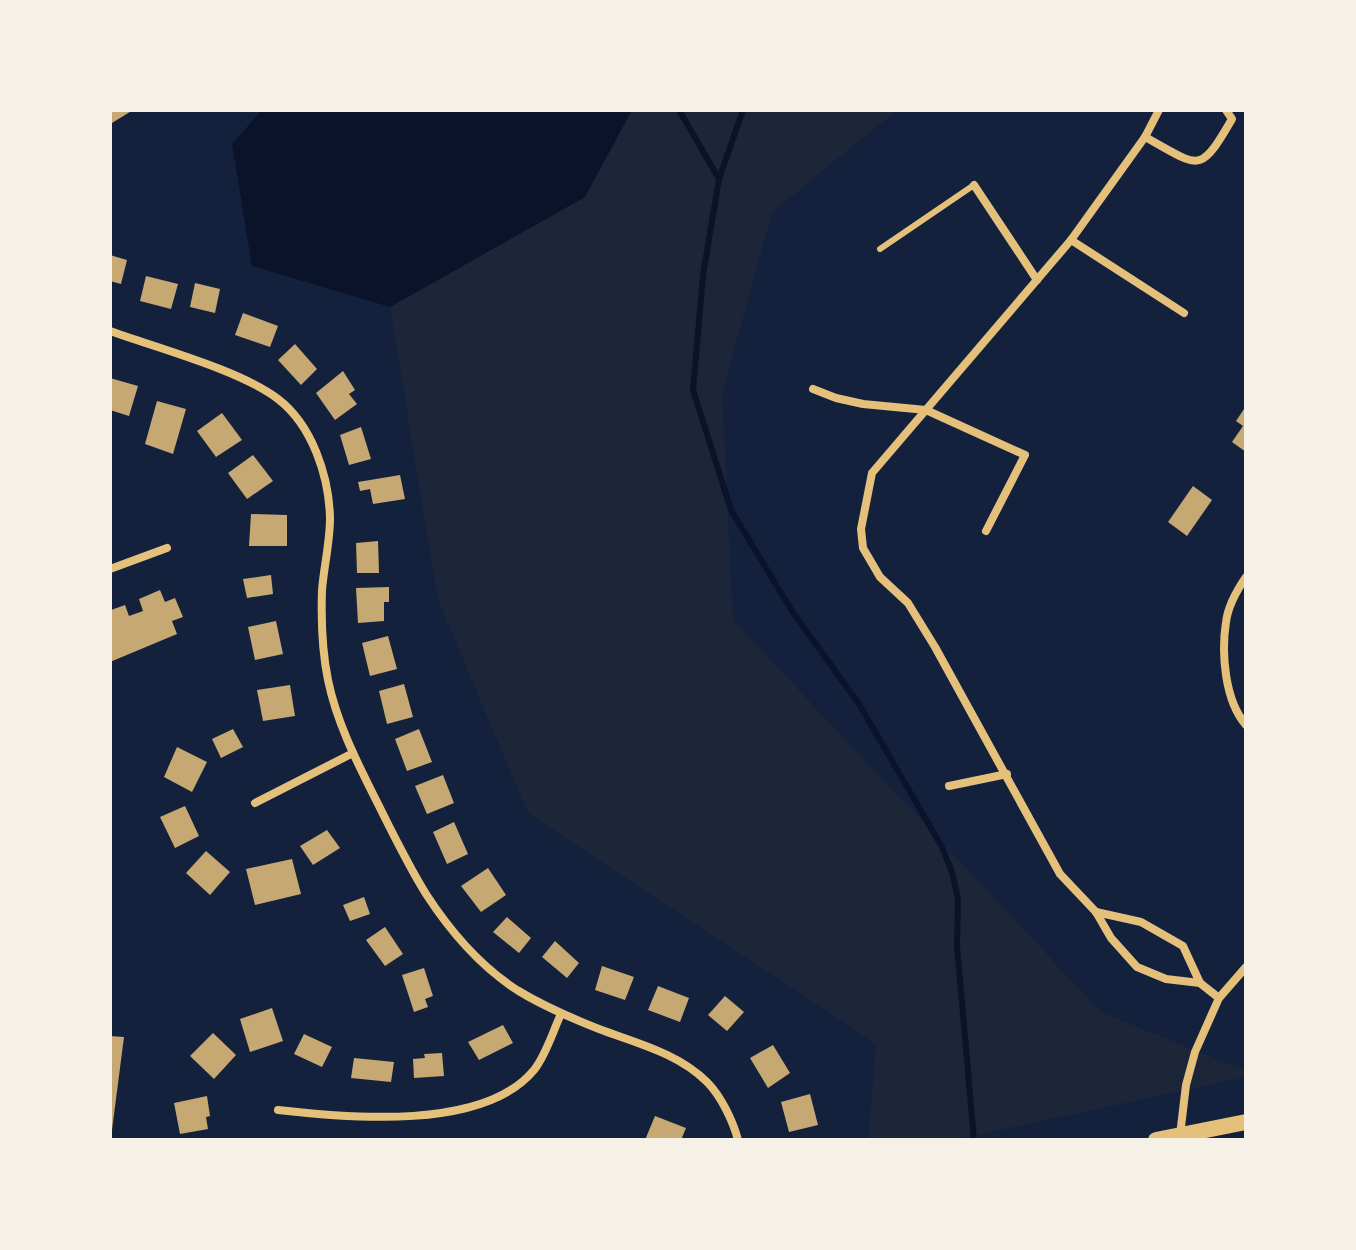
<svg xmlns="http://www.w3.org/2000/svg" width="1356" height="1250" font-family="Merriweather,serif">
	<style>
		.green { fill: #1d2539 }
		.water { fill: #0b132b }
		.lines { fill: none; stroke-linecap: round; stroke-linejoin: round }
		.stream { stroke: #0b132b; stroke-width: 6 }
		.building { fill: #c6a872 }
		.service { stroke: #e5c07b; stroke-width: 6 }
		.minor { stroke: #e5c07b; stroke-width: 8 }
		.secondary { stroke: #e5c07b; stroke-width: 16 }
	</style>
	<rect width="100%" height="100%" fill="#14213d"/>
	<!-- green -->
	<path class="green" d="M632,110H897L772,212L722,394L733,620L1101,1012L1246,1071V1077L953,1140H868L876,1044L528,813L438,600L390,307L584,197Z"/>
	<!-- water -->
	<path class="water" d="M262,110H632L585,197L390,307L252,266L232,144Z"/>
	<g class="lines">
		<!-- stream -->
		<g class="stream">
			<path d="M679,110L719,179"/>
			<path d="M743,110L719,179L703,275L693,390L731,510L792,611L859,704L942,847L952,872L958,899L957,946L974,1140"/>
		</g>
	</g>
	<!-- building -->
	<g class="building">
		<path d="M110,110H133L112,123Z"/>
		<path d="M110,255L127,260L121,284L110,281Z"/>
		<path d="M146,276L178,284L171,309L140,301Z"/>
		<path d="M195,283L220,289L215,313L190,307Z"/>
		<path d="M243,313L278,326L270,347L235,335Z"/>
		<path d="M295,344L317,369L301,385L278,360Z"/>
		<path d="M343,371L355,390L349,394L357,404L335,420L316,393Z"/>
		<path d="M110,378L138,386L129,416L110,410Z"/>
		<path d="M157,401L186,409L173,454L145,444Z"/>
		<path d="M1246,406V452L1232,442L1243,426L1236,421Z"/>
		<path d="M222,413L242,440L216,457L197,431Z"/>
		<path d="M361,427L371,459L349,465L340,435Z"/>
		<path d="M253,455L273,481L247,499L228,473Z"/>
		<path d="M400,475L405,499L373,504L370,489L360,491L358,482Z"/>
		<path d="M1193,486L1212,500L1187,536L1168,522Z"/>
		<path d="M251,514L287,515V546H249Z"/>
		<path d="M378,541L379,573H357L356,543Z"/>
		<path d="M271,575L273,594L247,598L243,579Z"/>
		<path d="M389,587V602H384V621L358,623L356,588Z"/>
		<path d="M160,590L165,602L175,598L183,617L172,621L177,634L110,662L111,610L125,605L129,616L143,611L139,599Z"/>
		<path d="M276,621L283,654L255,660L248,627Z"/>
		<path d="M388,636L397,669L370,676L362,643Z"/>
		<path d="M404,684L413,717L387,724L379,691Z"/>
		<path d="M290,685L295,716L263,721L257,690Z"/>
		<path d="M233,729L243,747L221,758L212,739Z"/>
		<path d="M419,729L432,762L407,771L395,739Z"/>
		<path d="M177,747L207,762L192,792L164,777Z"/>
		<path d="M443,775L454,803L427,814L415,786Z"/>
		<path d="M185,806L199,836L175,848L160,817Z"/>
		<path d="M454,822L468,854L447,864L433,832Z"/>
		<path d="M327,830L340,848L313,865L300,846Z"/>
		<path d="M206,851L230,872L210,895L186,873Z"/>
		<path d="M292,859L301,894L255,905L246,869Z"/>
		<path d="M488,868L506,895L481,912L461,886Z"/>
		<path d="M364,897L370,914L350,921L343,905Z"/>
		<path d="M507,917L531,938L519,953L493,932Z"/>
		<path d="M385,927L403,954L385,966L366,940Z"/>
		<path d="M555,941L579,963L567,978L542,957Z"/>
		<path d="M602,966L634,977L625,1000L595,990Z"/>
		<path d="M424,968L433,996L425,999L428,1007L414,1012L402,975Z"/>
		<path d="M658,986L689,998L680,1022L648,1010Z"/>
		<path d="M725,996L744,1012L727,1031L708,1015Z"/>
		<path d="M272,1008L283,1041L250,1052L240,1019Z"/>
		<path d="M503,1025L513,1043L479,1060L468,1042Z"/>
		<path d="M213,1033L236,1055L214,1079L190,1056Z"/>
		<path d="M304,1034L332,1047L322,1067L294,1054Z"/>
		<path d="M110,1036L124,1037L112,1130H110Z"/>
		<path d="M773,1045L790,1073L768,1088L750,1058Z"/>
		<path d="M442,1053L444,1076L414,1078L413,1059L425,1058L424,1054Z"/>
		<path d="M354,1058L394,1062L391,1082L351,1078Z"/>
		<path d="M810,1094L818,1125L789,1132L781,1102Z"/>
		<path d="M207,1096L210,1116L206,1117L208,1129L180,1134L174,1103Z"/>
		<path d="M655,1116L686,1128L681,1140H645Z"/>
	</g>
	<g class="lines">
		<!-- service -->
		<path class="service" d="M880,249L974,185"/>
		<!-- minor -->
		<g class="minor">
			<path d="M1159,110L1145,137L1071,240L872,473L861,529L863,548L880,577L908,603L935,647L1060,874L1096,912L1111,938L1137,967L1166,979L1200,983"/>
			<path d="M1145,137C1200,167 1199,176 1232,119L1226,110"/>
			<path d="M974,185L1037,280"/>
			<path d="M1071,240L1184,313"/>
			<path d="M110,331C157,348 240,370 278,399C312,425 329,476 330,518C330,542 324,566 322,590C321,620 322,651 328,680C337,724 358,764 378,804C393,834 408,865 426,894C450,931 480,966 517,990C543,1006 571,1018 599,1029C636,1043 678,1053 707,1082C721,1096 733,1121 738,1140"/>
			<path d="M813,389L836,398L863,404L926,410L1025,455L986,531"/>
			<path d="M110,569L167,548"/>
			<path d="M1246,577C1237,590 1228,606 1226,622C1221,654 1225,701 1246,725"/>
			<path d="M949,786L1007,774"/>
			<path d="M255,803L353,753"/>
			<path d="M1096,912L1141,922L1183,946L1200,983L1219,998"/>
			<path d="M278,1110C348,1118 484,1131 534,1070C546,1055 553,1031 561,1014"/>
			<path d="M1180,1135L1186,1085L1195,1052L1219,998L1246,967"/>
		</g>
		<!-- secondary -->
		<path class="secondary" d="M1156,1140L1246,1122"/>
	</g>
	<!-- border -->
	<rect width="1356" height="1250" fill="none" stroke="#f6f1e7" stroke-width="224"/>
</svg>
